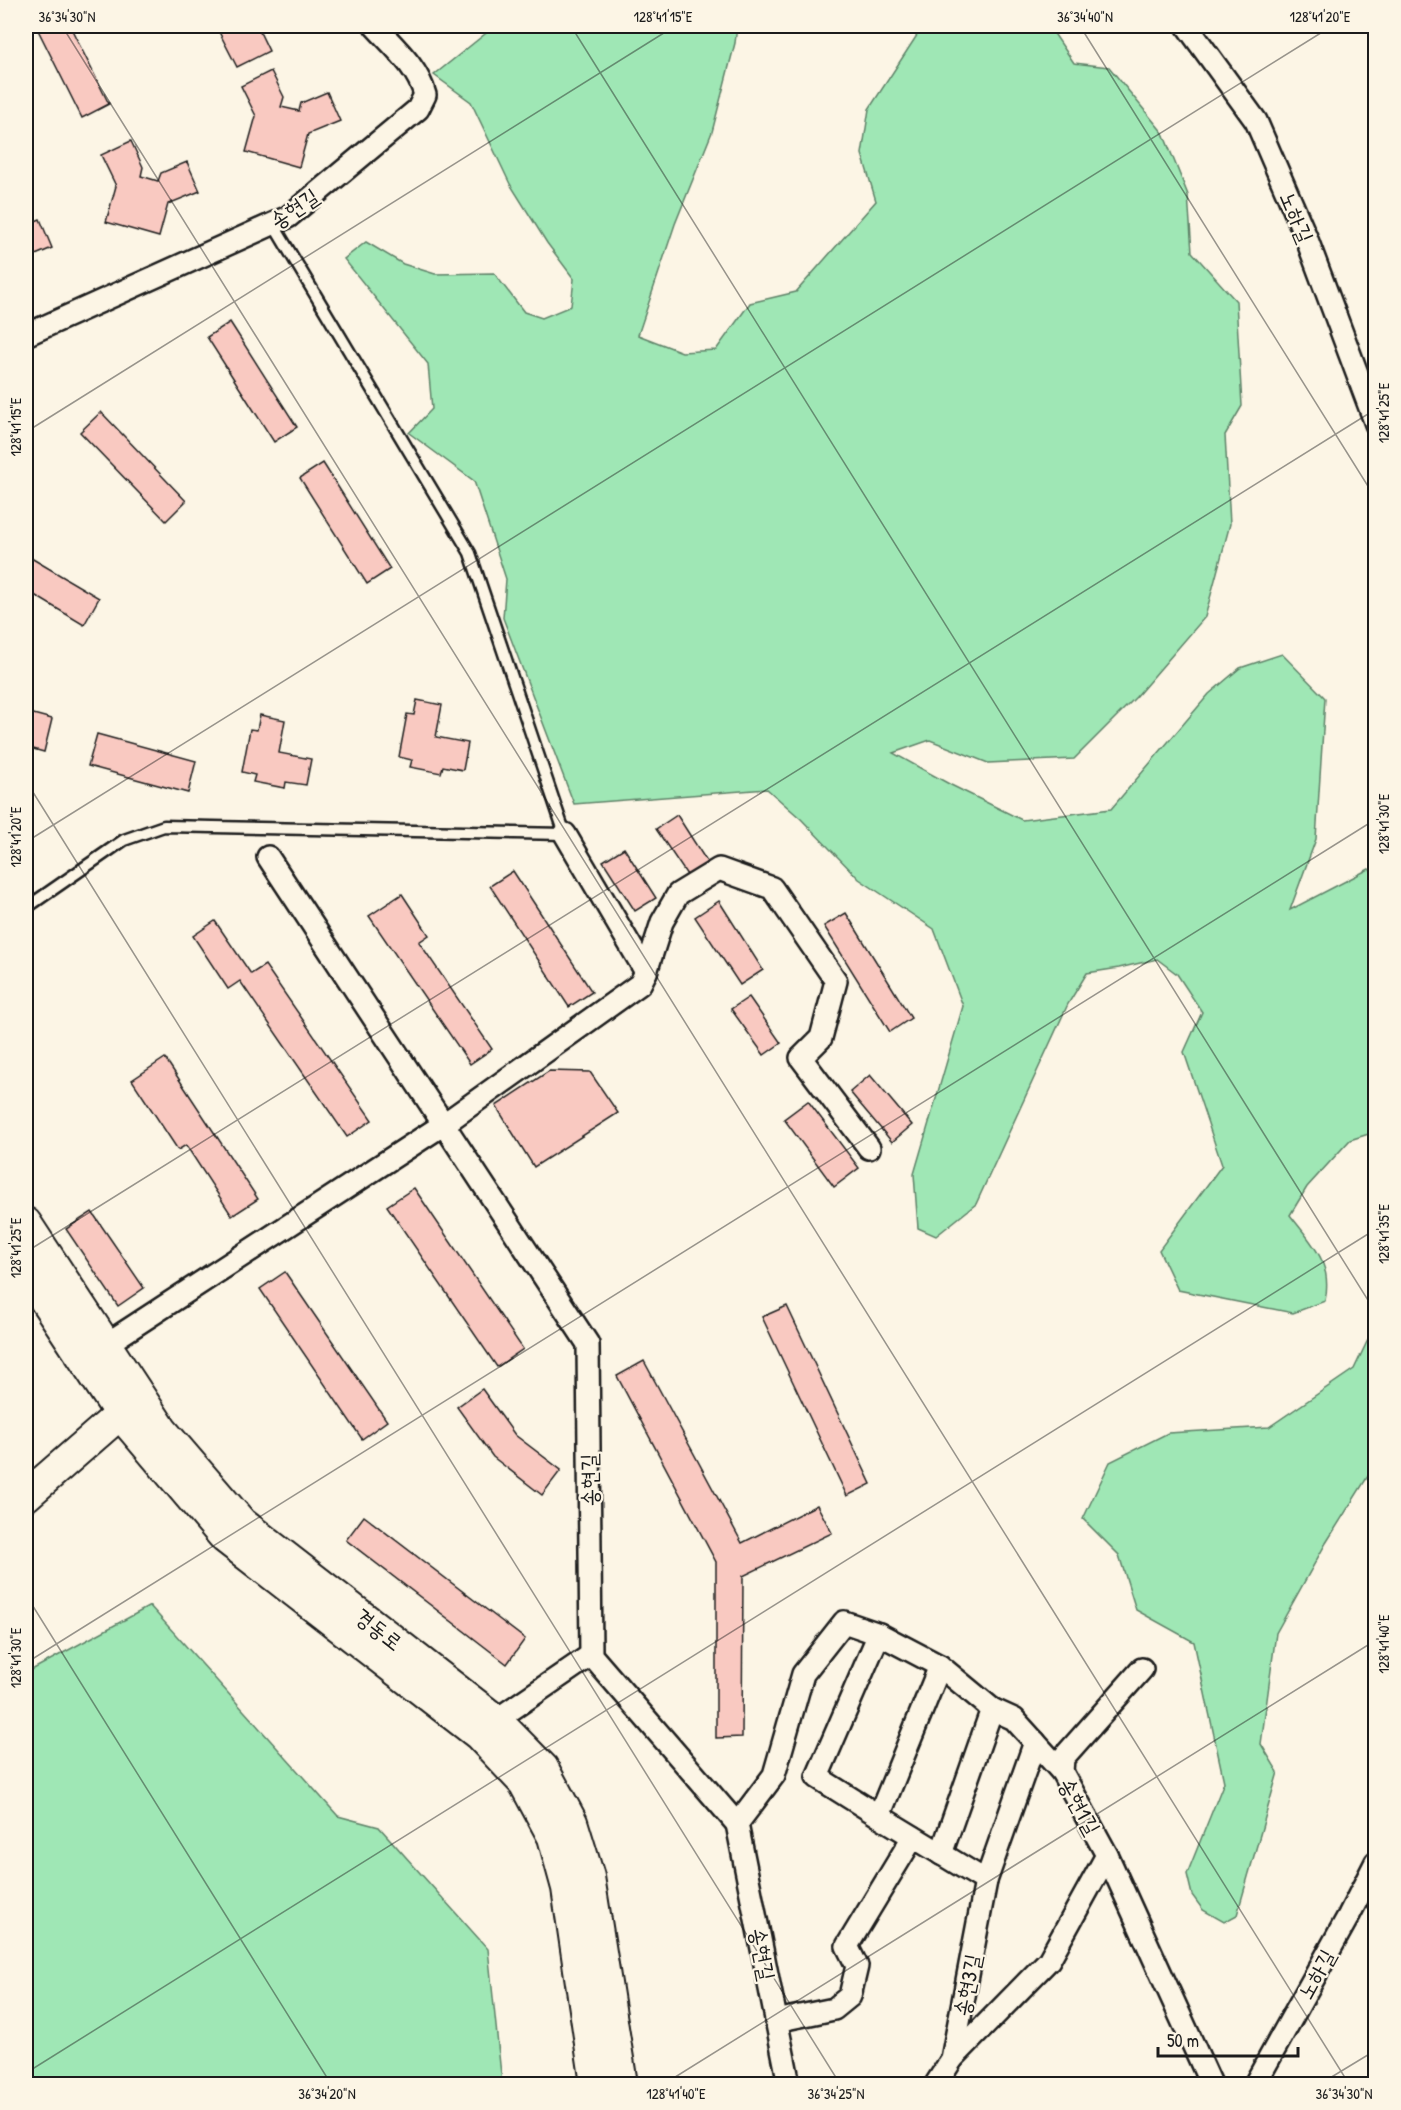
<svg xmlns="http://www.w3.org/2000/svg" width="1401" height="2110" font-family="'Patrick Hand','Poor Story',sans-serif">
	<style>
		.green { fill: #9fe7b5; stroke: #5e8268; stroke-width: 1.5 }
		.building { fill: #f9c9c1; stroke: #1c1c1c; stroke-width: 1.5 }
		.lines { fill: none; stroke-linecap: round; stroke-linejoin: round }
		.lane-casing { stroke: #1c1c1c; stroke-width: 15 }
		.street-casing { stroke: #1c1c1c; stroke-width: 26 }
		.secondary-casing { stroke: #1c1c1c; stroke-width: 34 }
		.lane { stroke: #fcf5e5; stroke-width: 10 }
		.street { stroke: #fcf5e5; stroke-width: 21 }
		.secondary { stroke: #fcf5e5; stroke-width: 30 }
		.ticks { fill: none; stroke: #1c1c1c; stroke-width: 1.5; stroke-opacity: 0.45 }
		.labels { text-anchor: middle; stroke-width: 4.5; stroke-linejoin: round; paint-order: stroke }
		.street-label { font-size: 22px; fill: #1c1c1c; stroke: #fcf5e5 }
		.neatline { fill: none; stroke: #1c1c1c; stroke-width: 2 }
		.ticks-label { font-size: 15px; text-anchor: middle; fill: #1c1c1c }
	</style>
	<rect width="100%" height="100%" fill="#fcf5e5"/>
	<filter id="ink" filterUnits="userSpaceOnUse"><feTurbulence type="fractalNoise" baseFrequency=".0167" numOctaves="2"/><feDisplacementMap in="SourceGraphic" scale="12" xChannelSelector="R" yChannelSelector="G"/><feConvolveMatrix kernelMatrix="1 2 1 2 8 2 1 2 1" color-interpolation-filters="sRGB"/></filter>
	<g filter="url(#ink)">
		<!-- green -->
		<g class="green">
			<path d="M495,26H737L735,43L712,132L675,224L638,335L682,352L716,350L750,303L796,292L876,201L862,154L869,109L923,26H1049L1074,63L1109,67L1163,133L1188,195L1192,252L1236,301L1242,406L1225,435L1230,524L1205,617L1136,697L1074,759L988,763L930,740L893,753L951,785L1022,820L1111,809L1209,694L1240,668L1282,654L1325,698L1316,839L1290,910L1369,869L1376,875L1375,1132L1350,1140L1307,1187L1290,1215C1312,1244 1333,1262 1325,1301L1293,1313L1178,1290L1159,1250L1222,1165L1184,1052L1202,1012L1177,974L1157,959L1119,968L1087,973L1068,1004L976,1204L936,1236L918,1228L914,1174L963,1006L934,929L859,879L801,819L767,789L574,804L503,618L506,579L474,481L409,433L432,409L428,364L344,259L366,242L403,264L435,274L494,273L524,312L542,318L571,306L574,279L547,243L510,184L471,102L434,75Z"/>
			<path d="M1375,1269V1313L1369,1275Z"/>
			<path d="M1375,1325V1465L1326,1543L1276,1633L1261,1744L1278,1772L1237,1915L1224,1922L1203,1910L1192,1895L1187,1874L1224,1782L1194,1642L1136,1610L1119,1555L1083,1519L1110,1462L1168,1433L1269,1427L1354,1369Z"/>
			<path d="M150,1606L338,1816L379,1827L488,1949L502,2084H26V1673Z"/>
		</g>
		<!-- building -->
		<g class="building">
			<path d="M36,26H70L109,104L82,118Z"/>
			<path d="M216,26H257L269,51L237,67Z"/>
			<path d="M271,71L284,97L281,107L299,111L301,103L327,92L340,121L308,134L299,167L246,152L256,116L241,86Z"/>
			<path d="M131,141L143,167L141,176L158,181L161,173L187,162L200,191L168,204L159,237L106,222L116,186L101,155Z"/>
			<path d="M40,219L52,248L26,259V225Z"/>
			<path d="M230,322L297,427L274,442L207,337Z"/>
			<path d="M101,412L186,501L166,521L80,432Z"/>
			<path d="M323,463L390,569L367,584L300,478Z"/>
			<path d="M26,555L99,598L84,625L26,590Z"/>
			<path d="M417,700L442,705L436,737L468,743L463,770L443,766L441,773L410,767L412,760L399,757L407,714L414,715Z"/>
			<path d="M26,712L52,719L44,752L26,747Z"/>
			<path d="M260,715L285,720L279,753L311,759L306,785L286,782L285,788L253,782L255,775L242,772L250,729L257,730Z"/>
			<path d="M97,734L196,761L188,793L88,766Z"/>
			<path d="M677,815L709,865L689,878L656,829Z"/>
			<path d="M624,848L656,898L635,911L603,861Z"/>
			<path d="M513,871L592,992L569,1007L490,886Z"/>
			<path d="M402,894L429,935L419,942L492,1049L470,1064L369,916Z"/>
			<path d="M719,901L763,970L740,985L695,917Z"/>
			<path d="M846,913L911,1018L890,1032L824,926Z"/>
			<path d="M215,921L251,974L265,965L372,1120L347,1137L240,981L228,989L193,936Z"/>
			<path d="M749,997L781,1043L764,1055L731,1009Z"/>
			<path d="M165,1058L258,1199L232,1216L186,1145L178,1150L132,1080Z"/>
			<path d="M549,1071L590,1072L618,1113L534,1167L496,1106Z"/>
			<path d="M870,1075L912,1125L892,1142L850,1092Z"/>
			<path d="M808,1101L859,1168L834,1187L784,1119Z"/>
			<path d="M414,1188L523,1349L497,1367L387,1206Z"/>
			<path d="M92,1212L144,1288L118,1306L66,1229Z"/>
			<path d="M285,1272L387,1421L362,1439L260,1289Z"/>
			<path d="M787,1306L871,1484L847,1496L762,1317Z"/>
			<path d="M644,1361L742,1543L817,1505L832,1533L743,1576L742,1737L716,1738V1562L617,1376Z"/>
			<path d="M482,1389L515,1435L561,1470L542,1495L493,1457L457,1407Z"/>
			<path d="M364,1516L525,1639L507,1664L346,1540Z"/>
		</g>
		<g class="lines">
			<defs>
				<path id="lane" d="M26,908L124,840L164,826L565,834L470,553L273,224"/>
				<g id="street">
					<path d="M1187,26L1256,121L1306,237L1376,424"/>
					<path d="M26,335L288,217L418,109L425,95C418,67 393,46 375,26"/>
					<path d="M268,857L588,1344L591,1655L737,1824"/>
					<path d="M646,972L662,922L678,894L719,869L772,888L836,981L821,1038L801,1058L869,1148"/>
					<path d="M105,1345L444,1124L640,984L646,972L565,834"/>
					<path d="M940,1666L879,1816L986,1881L1035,1742"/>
					<path d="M496,1720L591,1655"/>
					<path d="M1062,1772L1063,1758L1142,1669"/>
					<path d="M879,1816L817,1777L879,1634"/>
					<path d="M941,1854L992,1709"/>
					<path d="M776,2021L834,2009L850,1996L857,1966L847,1946L913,1837"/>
					<path d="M952,2059L1049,1960L1107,1855"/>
					<path d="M789,2084L737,1824L774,1775L803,1674L844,1622L879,1634L940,1666L992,1709L1014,1719L1062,1772L1107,1855L1211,2084"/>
					<path d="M936,2084L952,2059L986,1881"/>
					<path d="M1255,2084L1349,1915L1376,1862"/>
				</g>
				<g id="secondary">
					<path d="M26,1223L162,1430L242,1523L496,1720L543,1768L572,1822L589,1877L622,2084"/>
					<path d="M26,1272L120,1414L225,1538L479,1735L524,1783L553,1837L567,1888L596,2084"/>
					<path d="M26,1496L120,1414"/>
				</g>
			</defs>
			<!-- lane casing -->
			<use href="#lane" class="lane-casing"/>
			<!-- street casing -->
			<use href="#street" class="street-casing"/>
			<!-- secondary casing -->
			<use href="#secondary" class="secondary-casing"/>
			<!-- lane -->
			<use href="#lane" class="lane"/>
			<!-- street -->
			<use href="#street" class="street"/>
			<!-- secondary -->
			<use href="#secondary" class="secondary"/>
		</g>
	</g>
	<!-- ticks -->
	<path class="ticks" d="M62,26L1349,2084M571,26L1376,1313M1080,26L1376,499M26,432L675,26M26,781L840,2084M26,842L1332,26M26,1252L1376,409M26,1595L331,2084M26,1663L1376,819M26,2073L1376,1229M664,2084L1376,1640M1320,2084L1376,2050"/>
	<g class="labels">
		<!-- street labels -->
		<g class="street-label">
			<text transform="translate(294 208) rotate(-34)" y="8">송현길</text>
			<text transform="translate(1297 217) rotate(67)" y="8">노하길</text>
			<text transform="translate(589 1480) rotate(-91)" y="8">송현길</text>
			<text transform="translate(379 1629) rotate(38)" y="8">경동로</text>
			<text transform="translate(1080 1806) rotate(61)" y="8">송현1길</text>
			<text transform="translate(763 1954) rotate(79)" y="8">송현길</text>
			<text transform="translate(1316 1974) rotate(-61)" y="8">노하길</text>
			<text transform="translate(967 1985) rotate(-79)" y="8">송현3길</text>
		</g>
	</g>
	<!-- margin -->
	<rect width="1401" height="2110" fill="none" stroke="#fcf5e5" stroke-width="66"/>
	<!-- scale -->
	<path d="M1158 2047v9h140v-9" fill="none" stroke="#1c1c1c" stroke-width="3"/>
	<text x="1167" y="2047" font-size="18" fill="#1c1c1c" stroke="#fcf5e5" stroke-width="4.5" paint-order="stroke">50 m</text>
	<rect x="33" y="33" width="1335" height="2044" class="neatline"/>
	<g class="ticks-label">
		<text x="67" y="22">36°34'30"N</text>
		<text x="663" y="22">128°41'15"E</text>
		<text x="1085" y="22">36°34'40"N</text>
		<text x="1320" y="22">128°41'20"E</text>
		<text transform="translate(1384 413) rotate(-90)" y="5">128°41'25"E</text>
		<text transform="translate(16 427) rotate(-90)" y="5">128°41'15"E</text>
		<text transform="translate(1384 824) rotate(-90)" y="5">128°41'30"E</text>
		<text transform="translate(16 837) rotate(-90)" y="5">128°41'20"E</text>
		<text transform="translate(1384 1234) rotate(-90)" y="5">128°41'35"E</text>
		<text transform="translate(16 1248) rotate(-90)" y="5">128°41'25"E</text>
		<text transform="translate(1384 1644) rotate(-90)" y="5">128°41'40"E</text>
		<text transform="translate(16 1658) rotate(-90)" y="5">128°41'30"E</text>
		<text x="327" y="2099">36°34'20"N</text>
		<text x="676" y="2099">128°41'40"E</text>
		<text x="836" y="2099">36°34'25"N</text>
		<text x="1344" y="2099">36°34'30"N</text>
	</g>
</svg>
